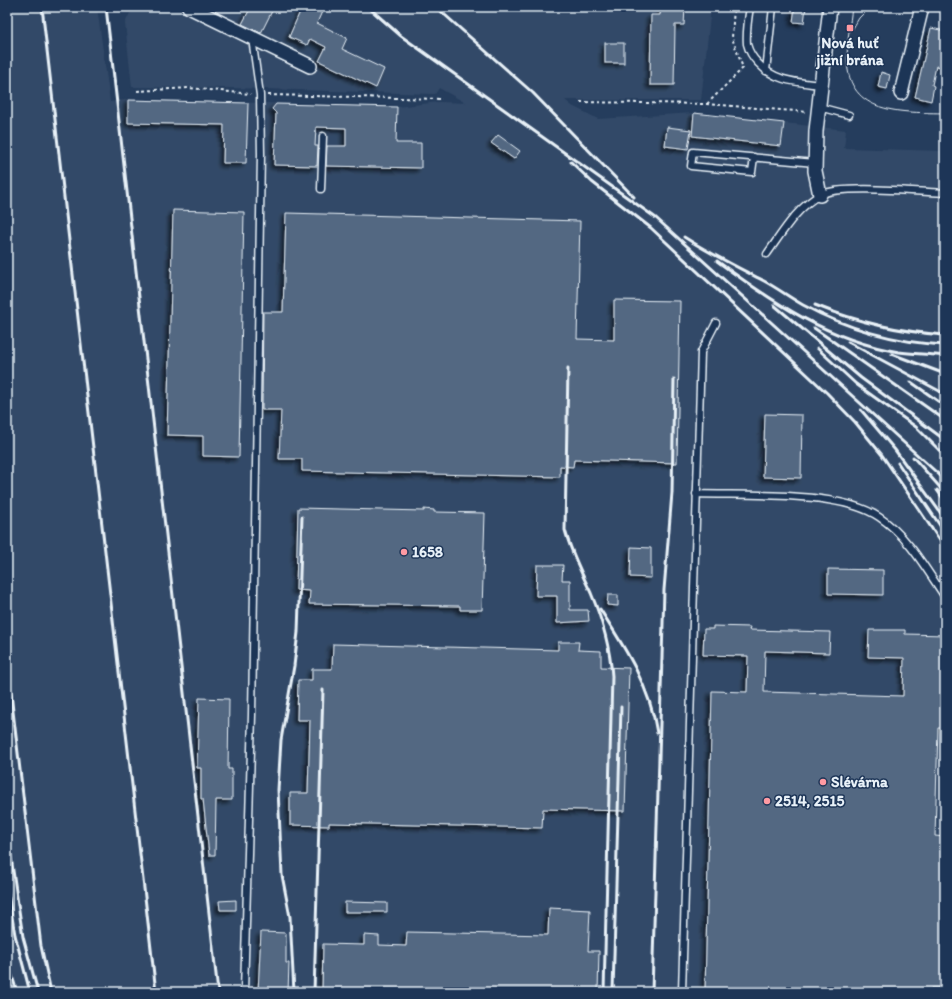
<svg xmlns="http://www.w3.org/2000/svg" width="952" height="999" font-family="Itim,sans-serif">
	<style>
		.built { fill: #334a68 }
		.building { fill: #536782; stroke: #e8f1f8; filter: url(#shadow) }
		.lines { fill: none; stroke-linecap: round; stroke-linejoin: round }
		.service-casing { stroke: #e8f1f8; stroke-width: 9 }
		.minor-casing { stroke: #e8f1f8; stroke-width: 16 }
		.path { stroke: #e8f1f8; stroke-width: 2; stroke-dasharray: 3 3; stroke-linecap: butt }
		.service { stroke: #1d3557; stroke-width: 6 }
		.minor { stroke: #1d3557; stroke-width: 13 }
		.tram { stroke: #e8f1f8; stroke-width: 1 }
		.rail { stroke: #e8f1f8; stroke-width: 3 }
		.poi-dot { fill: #ff9aa2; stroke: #1d3557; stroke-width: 1.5 }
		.labels { text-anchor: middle; stroke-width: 3; stroke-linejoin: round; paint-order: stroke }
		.poi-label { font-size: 15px; font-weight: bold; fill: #e8f1f8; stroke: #1d3557; text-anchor: start }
	</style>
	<defs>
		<filter id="shadow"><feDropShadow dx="-3.5" dy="3.5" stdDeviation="2" flood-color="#0009"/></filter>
	</defs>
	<rect width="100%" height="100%" fill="#253d5d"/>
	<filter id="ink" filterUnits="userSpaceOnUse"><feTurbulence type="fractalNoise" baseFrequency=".025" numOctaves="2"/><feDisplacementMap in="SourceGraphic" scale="8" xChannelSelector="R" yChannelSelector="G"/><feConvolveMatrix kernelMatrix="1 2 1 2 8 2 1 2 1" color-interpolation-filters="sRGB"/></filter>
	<g filter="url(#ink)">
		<!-- built -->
		<path class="built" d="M7,7H97L110,102L130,99L397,107L439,102L466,103L439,88L435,94L233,88L132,87L125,23L133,7H711L701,100H565L572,106L598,119L694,113L846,130L844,148L942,151L941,157L945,158V992H7Z"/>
		<!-- building -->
		<g class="building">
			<path d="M251,7H274L261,33L242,24Z"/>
			<path d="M302,7H324L317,23L347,38L342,49L384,69L376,88L319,61L326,47L310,39L307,45L289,37Z"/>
			<path d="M661,7H685L684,25H675L674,85H650L651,15H660Z"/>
			<path d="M795,7H806L804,23L793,22Z"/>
			<path d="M931,28L945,31V44L940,67L936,66L932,85L934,86L931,101L915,97Z"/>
			<rect x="605" y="43" width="19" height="20"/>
			<path d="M881,72L890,75L887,89L878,87Z"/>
			<path d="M128,100L248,103L246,163H223L224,125L128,123Z"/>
			<path d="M276,104L397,107L396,143H421V168L326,166L327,146H346V128L316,127L315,146H318L317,166L274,165L276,113L272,109Z"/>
			<path d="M694,113L784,123L781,146L692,136Z"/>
			<path d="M667,127L691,130L688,149L665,146Z"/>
			<path d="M498,135L520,151L514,159L491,143Z"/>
			<path d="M173,210L244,212L239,457L203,456V436L167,435Z"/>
			<path d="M286,213L580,221L577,339L614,340V300L680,301L677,463L574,460L573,467L560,466V477L302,471V459H279L281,410H262L263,312H283Z"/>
			<path d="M765,414L802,415L801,478L763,477Z"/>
			<path d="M298,508L424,511V509L434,510V512L485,513L482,610H460V606L309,604L310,591L296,590Z"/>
			<path d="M631,547L651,548V578L630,577Z"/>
			<path d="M537,565H563L562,580H570V610H588L589,621L557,623V596H536Z"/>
			<path d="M828,569L883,570V595L828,594Z"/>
			<path d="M608,595H618V606L607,605Z"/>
			<path d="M713,626L750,627L749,630L830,632L829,653L765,651L764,692L903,696L904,658L868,657L869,630H905V634L945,635V728H938L935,836L945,837V988H931V992H705L712,691L747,692L748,656L703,655L704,629H713Z"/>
			<path d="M558,642H579L578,650L601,651V667L629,668L625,811L543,809L542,828L329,823V826L290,825V793H308L310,720H297L298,680H312V669H332L333,644L558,650Z"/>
			<path d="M199,698L229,699L228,769H232V800H216L215,855H209L203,799H201V768H197Z"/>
			<path d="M236,900V910H220L219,901Z"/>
			<path d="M345,902L387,903V912H345Z"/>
			<path d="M549,908L590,910L588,951H599L598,992H322L323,944L364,945V935L379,936V945L406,946L407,932L548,935Z"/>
			<path d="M261,932L286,933V963H289L288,992H258Z"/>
		</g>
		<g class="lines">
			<defs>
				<g id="service">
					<path d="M750,7C748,19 746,32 747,44C749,52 753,58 758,63C775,82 798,82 821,85"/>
					<path d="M766,71L773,7"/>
					<path d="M819,107L849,115"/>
					<path d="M754,157L752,172L691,166L693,152L815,163"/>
					<path d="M321,189L323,136"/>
					<path d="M767,254C782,233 797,207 820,195C840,184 919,192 945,193"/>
					<path d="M696,494C745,496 839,490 879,517C908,536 926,569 945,597"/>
					<path d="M244,992L252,715L261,154L260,95L252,38"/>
					<path d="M682,992L701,352L716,323"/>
				</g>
				<g id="minor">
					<path d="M189,7L310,66"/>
					<path d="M901,93L922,7"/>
					<path d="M820,195L815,171L816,131L830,7"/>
				</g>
			</defs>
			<!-- service casing -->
			<use href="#service" class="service-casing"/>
			<!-- minor casing -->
			<use href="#minor" class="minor-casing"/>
			<!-- path -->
			<g class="path">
				<path d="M137,91L189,88L251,94"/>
				<path d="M268,95L442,99"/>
				<path d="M580,102L707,104L807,112"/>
				<path d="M707,104L743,68L732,38L734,7"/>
			</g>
			<!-- service -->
			<use href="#service" class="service"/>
			<!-- minor -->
			<use href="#minor" class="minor"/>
			<!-- tram -->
			<g class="tram">
				<path d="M852,7C850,24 847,42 847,59C848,116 903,112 945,113"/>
				<path d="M852,30L859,18L870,7"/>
			</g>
			<!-- rail -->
			<g class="rail">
				<path d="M42,7L156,992"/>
				<path d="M106,7L218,992"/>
				<path d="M368,7L401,36L656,218L945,480"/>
				<path d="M436,7L533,93L634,197"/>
				<path d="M571,162L592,182L651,228L827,393L855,422L882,455L945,548"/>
				<path d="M684,237C709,253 737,267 764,281C777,288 789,297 803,305C845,328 896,343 945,345"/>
				<path d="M717,261C771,301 830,341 899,352C914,354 930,354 945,356"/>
				<path d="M774,305L861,378L945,440"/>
				<path d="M815,305C857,322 900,332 945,335"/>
				<path d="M814,328L945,420"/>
				<path d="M848,342L945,394"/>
				<path d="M817,348L856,384L916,427L945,456"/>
				<path d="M892,354L945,374"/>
				<path d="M568,368L565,530C571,552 581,572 591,593C602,619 610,648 612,676L604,992"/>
				<path d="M911,382L945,406"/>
				<path d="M861,410L895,450L945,519"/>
				<path d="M913,457L945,493"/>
				<path d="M898,463L945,533"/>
				<path d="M937,490L945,501"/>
				<path d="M600,609C625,648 650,686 657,733"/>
				<path d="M7,661L41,946L51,992"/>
				<path d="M7,831L23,937L38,992"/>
				<path d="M7,887L15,935L30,992"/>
				<path d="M7,960L17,992"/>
				<path d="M294,992L290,917L282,875L278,790L281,740L294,666L298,632L302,517"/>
				<path d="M314,992L323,690"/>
				<path d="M613,992L621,707"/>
				<path d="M652,992L664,590L672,493L674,379"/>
			</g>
		</g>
	</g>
	<!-- markers -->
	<g class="poi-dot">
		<rect x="846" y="24" width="8" height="8" rx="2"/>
		<circle cx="404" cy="552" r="4"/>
		<circle cx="823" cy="782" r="4"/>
		<circle cx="767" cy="801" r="4"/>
	</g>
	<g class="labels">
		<!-- poi labels -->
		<g class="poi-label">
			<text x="850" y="48" text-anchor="middle">Nová huť<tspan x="850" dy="17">jižní brána</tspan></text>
			<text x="412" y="557">1658</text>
			<text x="831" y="787">Slévárna</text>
			<text x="775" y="806">2514, 2515</text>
		</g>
	</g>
	<!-- margin -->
	<rect width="952" height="999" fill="none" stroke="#1d3557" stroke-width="24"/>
	<rect x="12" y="12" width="928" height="975" fill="none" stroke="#e8f1f8" stroke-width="1.5" filter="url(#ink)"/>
</svg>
